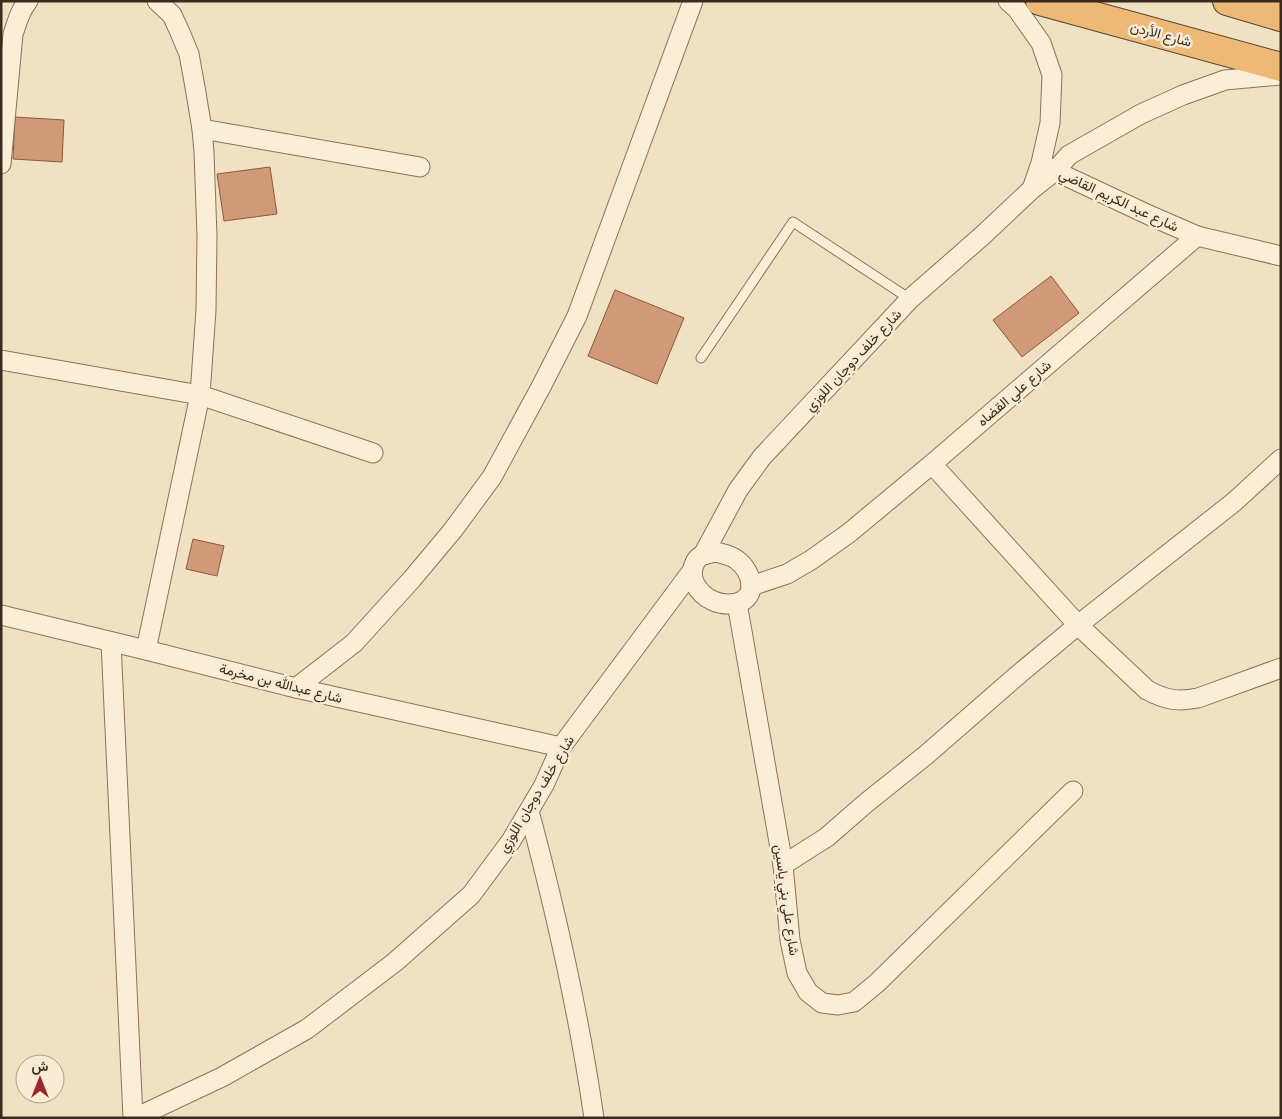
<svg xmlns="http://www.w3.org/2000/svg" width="1282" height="1119" font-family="'Times New Roman',Vazirmatn,serif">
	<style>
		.building { fill: #d09978; stroke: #8c593e }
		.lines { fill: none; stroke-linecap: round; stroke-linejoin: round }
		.service-casing { stroke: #8c7259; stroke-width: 11 }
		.minor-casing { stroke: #8c7259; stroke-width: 21 }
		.trunk-casing { stroke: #59402d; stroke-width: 30 }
		.service { stroke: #faeed7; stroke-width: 9 }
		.minor { stroke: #faeed7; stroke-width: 19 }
		.trunk { stroke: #ecb976; stroke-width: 28 }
		.labels { text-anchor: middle; stroke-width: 5; stroke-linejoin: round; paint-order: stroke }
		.street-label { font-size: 14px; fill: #3b2b1e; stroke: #f7ebd3 }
	</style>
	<rect width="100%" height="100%" fill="#f0e1c3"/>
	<!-- building -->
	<g class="building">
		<path d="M15,117L64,120L62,162L13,159Z"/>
		<path d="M270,167L277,214L224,221L217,174Z"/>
		<path d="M1051,276L1079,313L1022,357L993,320Z"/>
		<path d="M615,290L684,318L657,384L588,356Z"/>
		<path d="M193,539L224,546L217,576L186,569Z"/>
	</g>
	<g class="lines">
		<defs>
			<path id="service" d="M701,358L793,222L910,299"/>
			<g id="minor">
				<path d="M1008,1L1017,9L1041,43L1052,75L1050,123L1041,163L1032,189"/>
				<path d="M202,129L420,167"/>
				<path d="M1,164L13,34C17,23 20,10 28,1"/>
				<path d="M1044,165L1055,171L1151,216L1197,236"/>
				<path d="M1,360L200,395L373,453"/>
				<path d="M932,464L1078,625L1147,690C1166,700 1177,702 1198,698L1281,668"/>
				<path d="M716,552C723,554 731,555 737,560C751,570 760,597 737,603C720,607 703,599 695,584C692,578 691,572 694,565C695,562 697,558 701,556C705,554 711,553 716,552Z"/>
				<path d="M703,555L738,490L762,457L910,299L982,236L1032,189L1055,171L1069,155L1141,114L1183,95L1225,80L1281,75"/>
				<path d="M751,586L787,574L811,560L849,533L932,464L1197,236L1281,256"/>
				<path d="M737,603L783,865L790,940L797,973L808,992L822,1003L838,1005L854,1002L877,983L1073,791"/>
				<path d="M1,615L146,650L296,688L561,747"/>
				<path d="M111,642L133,1118"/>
				<path d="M146,650L200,395L206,310L207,236L204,152L202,129L195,87L189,54L179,30L172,15L157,1"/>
				<path d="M296,688L354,643L412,579L453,530L492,477L542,385L577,316L693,1"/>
				<path d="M529,811C556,912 579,1014 594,1118"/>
				<path d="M783,865L827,837L866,803L926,755L1019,674L1078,625L1234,502L1281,459"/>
				<path d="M135,1118L222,1077L307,1029L395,962L471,895L511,841L544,785L561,747L692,571"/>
			</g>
			<g id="trunk">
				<path d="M1040,1L1281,67"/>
				<path d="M1227,1L1281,17"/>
			</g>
		</defs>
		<!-- service casing -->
		<use href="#service" class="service-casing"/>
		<!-- minor casing -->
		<use href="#minor" class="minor-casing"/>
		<!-- trunk casing -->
		<use href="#trunk" class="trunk-casing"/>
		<!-- service -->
		<use href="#service" class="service"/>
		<!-- minor -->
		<use href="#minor" class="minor"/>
		<!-- trunk -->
		<use href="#trunk" class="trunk"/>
	</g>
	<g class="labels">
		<!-- street labels -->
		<g class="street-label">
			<text transform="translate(1161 34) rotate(15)" y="5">شارع الأردن</text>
			<text transform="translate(1119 200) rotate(25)" y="5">شارع عبد الكريم القاضي</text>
			<text transform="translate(853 360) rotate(-47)" y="5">شارع خلف دوجان اللوزي</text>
			<text transform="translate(1014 393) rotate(-41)" y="5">شارع علي القضاه</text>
			<text transform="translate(281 683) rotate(14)" y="5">شارع عبدالله بن مخرمة</text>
			<text transform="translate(536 794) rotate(-59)" y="5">شارع خلف دوجان اللوزي</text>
			<text transform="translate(787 900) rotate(82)" y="5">شارع علي بني ياسين</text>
		</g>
	</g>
	<!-- border -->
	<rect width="1282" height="1119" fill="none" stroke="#3b2b1e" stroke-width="5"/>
	<!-- north arrow -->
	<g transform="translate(40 1079)"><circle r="24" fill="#f7ebd3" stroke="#ac9e8b"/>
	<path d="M0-4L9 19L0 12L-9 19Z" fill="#9d262c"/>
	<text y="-8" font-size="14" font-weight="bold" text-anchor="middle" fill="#3b2b1e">ش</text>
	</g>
</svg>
